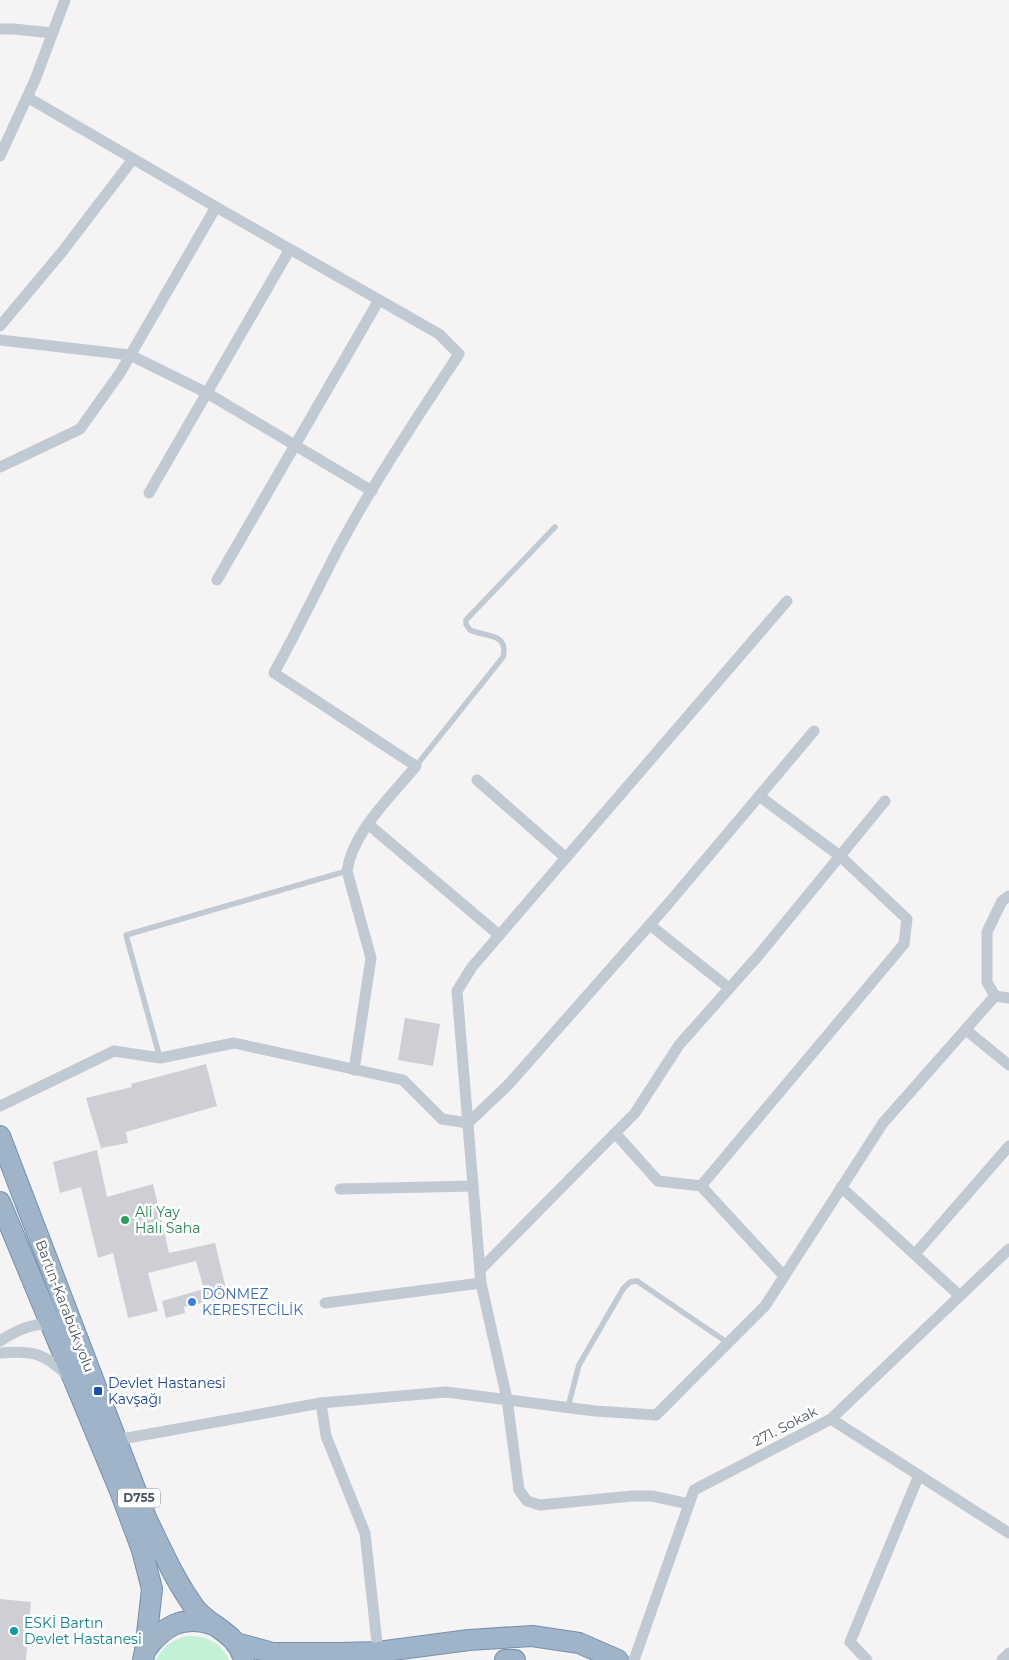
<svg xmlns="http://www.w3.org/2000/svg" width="1009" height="1660" font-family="Montserrat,sans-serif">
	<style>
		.green { fill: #c3f1d5 }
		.building { fill: #cdcfd5 }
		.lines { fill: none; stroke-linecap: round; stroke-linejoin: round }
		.trunk-casing { stroke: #7690ad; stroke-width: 22 }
		.service { stroke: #c1cad2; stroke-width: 5.5 }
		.minor { stroke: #c1cad2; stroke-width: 11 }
		.trunk { stroke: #9fb4c9; stroke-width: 20 }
		.leisure-dot { fill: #2e9e5b; stroke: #fff; stroke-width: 2 }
		.shop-dot { fill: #3f7fe0; stroke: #fff; stroke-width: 2 }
		.transit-dot { fill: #1a4fb4; stroke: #fff; stroke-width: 2 }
		.culture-dot { fill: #0f9aa8; stroke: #fff; stroke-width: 2 }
		.labels { text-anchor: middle; stroke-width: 5; stroke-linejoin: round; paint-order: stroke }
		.shield { fill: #fff; stroke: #808990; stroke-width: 1 }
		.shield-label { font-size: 12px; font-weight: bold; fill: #4a5661 }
		.leisure-label { font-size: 14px; fill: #27864d; stroke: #fff; text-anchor: start }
		.shop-label { font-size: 14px; fill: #366cbe; stroke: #fff; text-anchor: start }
		.street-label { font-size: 14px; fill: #4a5661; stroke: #fff }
		.transit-label { font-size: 14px; fill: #164399; stroke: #fff; text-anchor: start }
		.culture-label { font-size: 14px; fill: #0d838f; stroke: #fff; text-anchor: start }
	</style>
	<rect width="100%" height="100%" fill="#f5f3f3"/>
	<!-- green -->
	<path class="green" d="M187,1636C207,1636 219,1641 229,1660H156C163,1646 172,1640 187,1636Z"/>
	<!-- building -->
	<g class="building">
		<path d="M405,1018L440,1024L433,1066L398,1060Z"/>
		<path d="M206,1064L217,1106L126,1132L128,1143L101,1148L86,1098L132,1087L131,1084Z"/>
		<path d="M97,1150L107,1197L153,1184L169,1253L215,1243L228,1297L184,1307L185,1313L166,1318L162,1301L204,1289L196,1261L148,1273L158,1311L128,1318L113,1253L98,1258L81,1187L60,1193L53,1162Z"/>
		<path d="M0,1599L31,1602L26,1660H0Z"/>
	</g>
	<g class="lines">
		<defs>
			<g id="trunk">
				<path d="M0,1136L147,1520C162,1550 175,1581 195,1608C211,1628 237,1632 244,1660"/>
				<path d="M0,1202L120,1491L142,1550L152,1589L145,1651L143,1660"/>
				<path d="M236,1643L273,1653H340L378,1652L469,1640L532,1636L579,1643L618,1660"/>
				<path d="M145,1651C163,1626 183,1614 214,1625"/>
				<path d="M505,1660H515"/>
			</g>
		</defs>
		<!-- trunk casing -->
		<use href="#trunk" class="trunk-casing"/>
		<!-- service -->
		<g class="service">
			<path d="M416,766L503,657C509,632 484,637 470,630L466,624V620L555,527"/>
			<path d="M160,1058L126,935L347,871"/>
			<path d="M568,1407L579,1365L623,1289L630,1282L637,1281L728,1343"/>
		</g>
		<!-- minor -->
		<g class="minor">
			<path d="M0,29H14L52,33"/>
			<path d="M27,97L216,207L439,334L459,354C417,418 373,483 337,551C316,592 296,633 274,673L416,766C391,797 353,831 347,871L371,958L354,1070"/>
			<path d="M0,156L35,80L65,0"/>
			<path d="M0,326L62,252L133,159"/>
			<path d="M0,340L130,355L207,393L372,491"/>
			<path d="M0,467L80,429L120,373L216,207"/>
			<path d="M149,493L290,249"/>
			<path d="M217,580L379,300"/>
			<path d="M477,780L566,858"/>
			<path d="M368,824L499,935"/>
			<path d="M650,925L729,988"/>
			<path d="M995,996L1009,998"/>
			<path d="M966,1030L1009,1065"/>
			<path d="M0,1106L114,1051L160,1058L234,1043L403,1080L442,1119L468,1123L508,1085L668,904L814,731"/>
			<path d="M615,1133L658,1181L701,1186L784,1276"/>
			<path d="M701,1186L904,944L907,919L840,856L759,796"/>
			<path d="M841,1187L960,1296"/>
			<path d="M340,1189L473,1186"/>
			<path d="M915,1254L1009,1146"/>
			<path d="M480,1270L635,1113L679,1045L758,956L885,801"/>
			<path d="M325,1303L481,1283"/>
			<path d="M0,1341C14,1332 37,1319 54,1327"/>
			<path d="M0,1353C33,1350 44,1353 68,1376"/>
			<path d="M831,1419L1009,1533"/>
			<path d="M116,1440L321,1403"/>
			<path d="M689,1504L652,1496H632L540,1505L527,1501L519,1490L507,1399L481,1283L457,991L472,967L787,601"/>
			<path d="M378,1652L365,1533L326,1436L321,1403L446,1392L595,1411L656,1415L765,1306L883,1123L995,996L987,982V932L1002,901L1009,896"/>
			<path d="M634,1660L694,1490L831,1419L1009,1249"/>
			<path d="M867,1660L850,1642L919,1475"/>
			<path d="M1002,1660L1009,1653"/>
		</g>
		<!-- trunk -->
		<use href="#trunk" class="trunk"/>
	</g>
	<!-- markers -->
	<circle class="leisure-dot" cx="125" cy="1220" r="5"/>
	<circle class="shop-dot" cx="192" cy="1302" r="5"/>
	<rect class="transit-dot" x="93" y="1386" width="10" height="10" rx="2.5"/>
	<circle class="culture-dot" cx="14" cy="1631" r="5"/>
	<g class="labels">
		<!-- shield labels -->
		<rect class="shield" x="118" y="1488.5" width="42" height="19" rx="4"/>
		<g class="shield-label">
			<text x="139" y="1502">D755</text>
		</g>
		<!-- leisure labels -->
		<g class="leisure-label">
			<text x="135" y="1217">Ali Yay<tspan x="135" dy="16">Halı Saha</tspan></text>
		</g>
		<!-- shop labels -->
		<g class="shop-label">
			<text x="202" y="1299">DÖNMEZ<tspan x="202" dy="16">KERESTECİLİK</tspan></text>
		</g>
		<!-- street labels -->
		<g class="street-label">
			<text transform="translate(65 1306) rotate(69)" y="5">Bartın-Karabük yolu</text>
			<text transform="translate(785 1426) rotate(-27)" y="5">271. Sokak</text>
		</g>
		<!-- transit labels -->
		<g class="transit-label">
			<text x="108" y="1388">Devlet Hastanesi<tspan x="108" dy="16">Kavşağı</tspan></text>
		</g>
		<!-- culture labels -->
		<g class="culture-label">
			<text x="24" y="1628">ESKİ Bartın<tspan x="24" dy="16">Devlet Hastanesi</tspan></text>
		</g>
	</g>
</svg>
